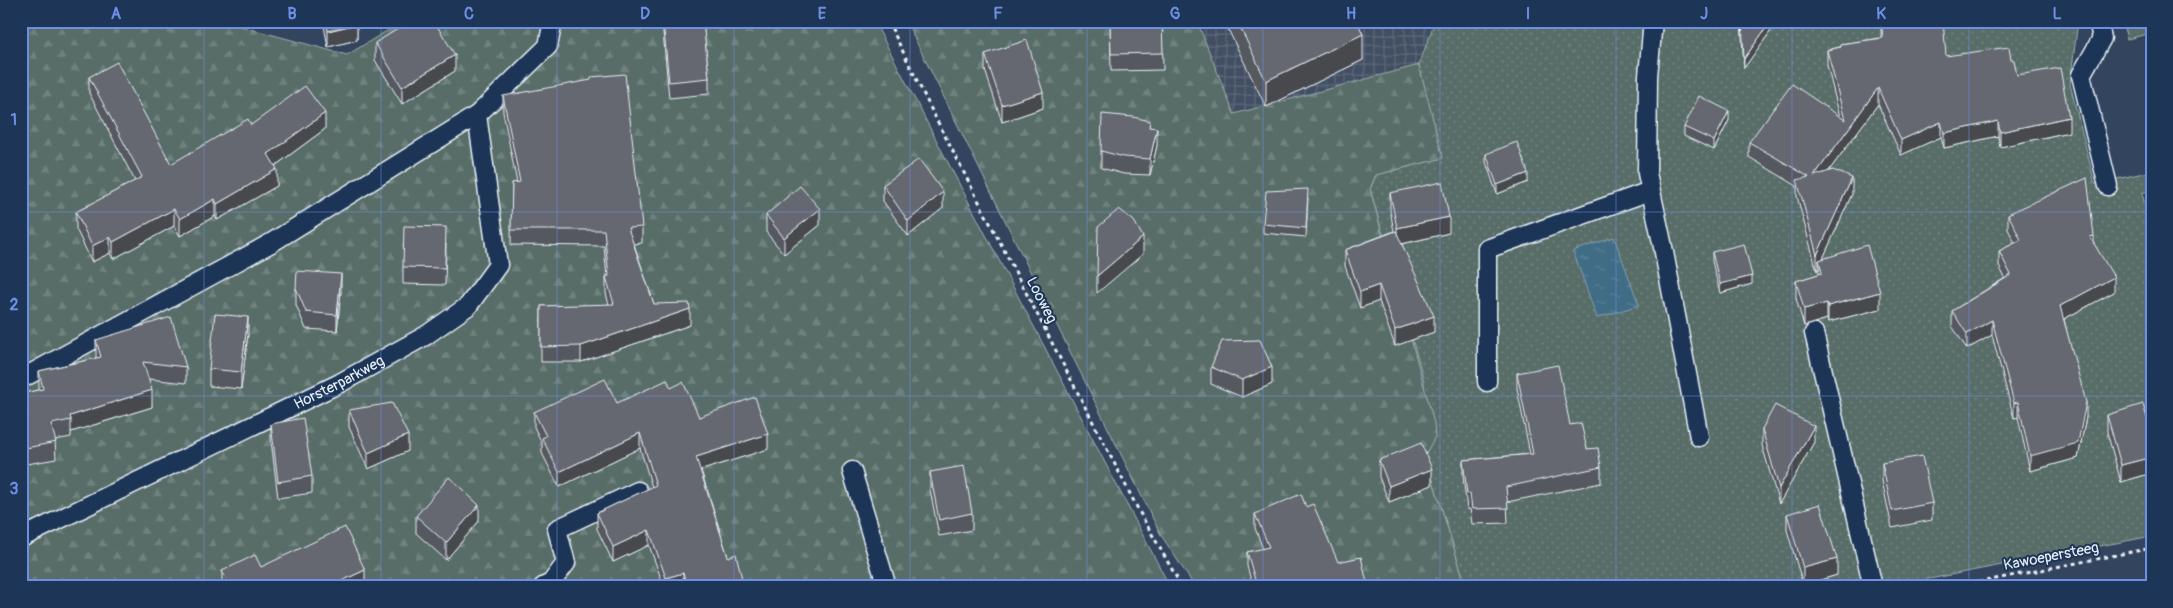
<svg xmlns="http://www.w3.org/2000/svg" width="2173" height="608" font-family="Pangolin,sans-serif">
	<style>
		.industrial { fill: url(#industrial-grid) }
		.grass { fill: url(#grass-dots); stroke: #a0afb0 }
		.forest { fill: url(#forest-firs); stroke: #a0afb0 }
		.water { fill: url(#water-ripples); stroke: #84a1b4 }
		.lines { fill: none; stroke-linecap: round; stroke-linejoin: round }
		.service-casing { stroke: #e8f1f8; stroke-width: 21 }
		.path { stroke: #e8f1f8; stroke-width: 3; stroke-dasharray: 4 4; stroke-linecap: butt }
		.service { stroke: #1d3557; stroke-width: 18 }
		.wall { fill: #57595f; stroke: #e8f1f8 }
		.shaded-wall { fill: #47494e; stroke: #e8f1f8 }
		.building { fill: #65686f; stroke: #e8f1f8 }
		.grid { fill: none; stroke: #6e8fe5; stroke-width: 1; stroke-opacity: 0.55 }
		.labels { text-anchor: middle; stroke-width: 4; stroke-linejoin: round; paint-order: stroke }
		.street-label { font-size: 15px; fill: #e8f1f8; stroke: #1d3557 }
		.neatline { fill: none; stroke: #6e8fe5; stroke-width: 2 }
		.grid-label { font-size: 16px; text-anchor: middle; font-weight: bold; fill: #6e8fe5 }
	</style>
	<defs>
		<pattern id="industrial-grid" width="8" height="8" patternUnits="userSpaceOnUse" patternTransform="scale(1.25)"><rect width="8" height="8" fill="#424f63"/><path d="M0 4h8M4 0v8" fill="none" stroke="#5d697a"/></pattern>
		<pattern id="grass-dots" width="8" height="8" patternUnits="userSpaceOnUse" patternTransform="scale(1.25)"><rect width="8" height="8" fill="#586d68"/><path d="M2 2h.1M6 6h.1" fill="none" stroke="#70827e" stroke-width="1.8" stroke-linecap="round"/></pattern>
		<pattern id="forest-firs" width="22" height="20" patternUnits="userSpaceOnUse" patternTransform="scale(1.25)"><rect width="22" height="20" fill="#586d68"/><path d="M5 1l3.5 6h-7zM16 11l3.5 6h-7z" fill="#70827e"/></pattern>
		<pattern id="water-ripples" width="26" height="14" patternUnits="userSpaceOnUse" patternTransform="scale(1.25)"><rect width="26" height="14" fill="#416c86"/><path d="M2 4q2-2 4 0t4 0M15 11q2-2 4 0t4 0" fill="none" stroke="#5c8198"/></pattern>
	</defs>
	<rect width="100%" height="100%" fill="#33445e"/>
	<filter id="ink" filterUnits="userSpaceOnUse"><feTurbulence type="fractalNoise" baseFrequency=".02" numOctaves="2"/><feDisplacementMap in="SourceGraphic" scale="10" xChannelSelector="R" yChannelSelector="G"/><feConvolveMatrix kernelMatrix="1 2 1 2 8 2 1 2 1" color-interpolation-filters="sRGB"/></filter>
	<g filter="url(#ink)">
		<!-- industrial -->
		<path class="industrial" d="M1197,21H1435L1419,65L1234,114Z"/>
		<!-- grass -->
		<path class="grass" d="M1435,21H2078L2070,84L2095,184L2152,171V190L2142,193L2152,232V536L1888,587H1466L1425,455L1424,381L1370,189L1376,175L1442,158L1419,65Z"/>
		<!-- forest -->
		<g class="forest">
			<path d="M21,21H236L240,26L347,55L403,21H874L1170,587H21Z"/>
			<path d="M906,21H1197L1234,114L1419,65L1443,158L1376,175L1370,189L1434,423L1435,437L1425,455L1466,587H1195L1161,535Z"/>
			<path d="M2122,21H2152V33L2127,39Z"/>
		</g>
		<!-- water -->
		<path class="water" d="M1614,237L1639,305L1597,318L1573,251Z"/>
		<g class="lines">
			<defs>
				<g id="service">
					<path d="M1653,21L1648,76L1647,173L1663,247L1699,437"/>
					<path d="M2098,21L2102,38L2081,75L2108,186"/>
					<path d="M1814,333L1873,587"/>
					<path d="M21,379L271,243L477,115L548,46L553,21"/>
					<path d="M1487,382V249L1650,191"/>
					<path d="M852,471L887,587"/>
					<path id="s1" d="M21,538L340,383L425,336L468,306L498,265L477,115"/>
					<path d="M543,587L551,583L566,563L557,529L638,491"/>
				</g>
			</defs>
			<!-- service casing -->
			<use href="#service" class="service-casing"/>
			<!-- path -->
			<g class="path">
				<path d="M888,21L930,107L1140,513L1182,587"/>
				<path d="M1955,587L2152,548"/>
			</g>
			<!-- service -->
			<use href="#service" class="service"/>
		</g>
		<!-- wall -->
		<g class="wall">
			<path d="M323,21H357V40L328,47Z"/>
			<path d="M662,21H703L709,78V94L669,98Z"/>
			<path d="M1110,21H1162L1163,70L1111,71Z"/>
			<path d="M1224,21H1357L1363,60L1266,107Z"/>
			<path d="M1741,21H1778L1744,68Z"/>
			<path d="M1881,21L1946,56L2011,60L2017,75L2069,132L2000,147L1998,136L1944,148L1941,137L1901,155L1878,104L1828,172L1852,194L1823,258L1880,309L1828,322L1827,319L1804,326L1796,298V281L1819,274V268L1817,271L1797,196V186L1749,157V142L1840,117L1827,65V50L1840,47V44L1881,38Z"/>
			<path d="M375,43L455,71L402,104L375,60Z"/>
			<path d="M985,54L1043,108L1002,122L985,70Z"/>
			<path d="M89,77L171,164L251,125L325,129L275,166L277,186L217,220L215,216L180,236L174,226L113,259L110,253L92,262L76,229V212L135,181L89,93Z"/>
			<path d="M503,96L642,227V243L634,244L654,304L690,325L581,362H541V306L609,305L606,293V277H607L604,246L511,245L512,183H517L503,112Z"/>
			<path d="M1729,120L1714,150L1684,136V127Z"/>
			<path d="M1150,127L1157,145L1150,175L1124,174L1101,168V151Z"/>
			<path d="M1486,154L1528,182L1497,194L1486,162Z"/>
			<path d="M883,185L943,208L908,236L883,201Z"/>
			<path d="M1390,193L1449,233L1402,244L1434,332L1395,346L1379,301L1360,308L1345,266V250L1394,231L1390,210Z"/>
			<path d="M1308,198L1306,237L1263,233V224Z"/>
			<path d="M2008,214L2094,245L2114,292L2064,319L2086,417L2078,458L2030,471L2018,417L2014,418L1992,335L1967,349L1952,326V311L2005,278L1999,266V251L2015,243L2008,229Z"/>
			<path d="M766,215L820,225L784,254L766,232Z"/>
			<path d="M446,244L445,285L403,284V267Z"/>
			<path d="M1712,252L1752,284L1720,293L1712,261Z"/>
			<path d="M296,288L341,291L337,331L306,329L296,305Z"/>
			<path d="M248,334L241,389L209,386V369Z"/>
			<path d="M96,340L186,367V383L149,379L152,407L71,432V437L55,440L56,459L21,465V412L24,411V393L39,390V371L96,358Z"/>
			<path d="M1211,367L1272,384L1242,397L1211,384Z"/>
			<path d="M1517,373L1570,425L1587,449L1601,467V483L1507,502L1508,523L1472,524L1470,509H1467L1463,476V460L1530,454L1517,388Z"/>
			<path d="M671,388L699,417L768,449L701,470L728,557L744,587H664L649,545L613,562L597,529V513L652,487L640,448L559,487L542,453V443L534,427V412L617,403Z"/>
			<path d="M349,410L408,451L368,469L349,427Z"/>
			<path d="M2107,415L2152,435V473L2121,482L2107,432Z"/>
			<path d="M271,424L312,476V493L278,498L271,440Z"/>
			<path d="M1762,429L1814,442L1779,504L1762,445Z"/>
			<path d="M1379,460L1432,485L1389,502L1379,477Z"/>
			<path d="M1882,463L1932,503V520L1892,528L1882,480Z"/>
			<path d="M930,472L972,513V530L939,536L930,489Z"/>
			<path d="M1306,507L1338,562L1368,587H1253L1247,566V552L1263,549L1255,528V514Z"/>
			<path d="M1787,514L1837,575L1803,585L1787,530Z"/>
			<path d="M416,516L479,521L446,560L416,533Z"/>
			<path d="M261,567L365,586L222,587V571Z"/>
		</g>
		<!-- shaded-wall -->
		<g class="shaded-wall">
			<path d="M1771,21H1778L1744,68V59Z"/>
			<path d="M357,24V40L328,47V31Z"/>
			<path d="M1363,34V60L1266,107V81Z"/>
			<path d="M455,55V71L402,104V87Z"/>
			<path d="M1878,88V104L1814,191V176Z"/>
			<path d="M1043,92V108L1002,122V105Z"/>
			<path d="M1729,111V120L1714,150V141Z"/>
			<path d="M325,113V129L268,171V154Z"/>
			<path d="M2069,117V132L2000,147V132Z"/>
			<path d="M1998,121V136L1944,148V133Z"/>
			<path d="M1941,122V137L1901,155V140Z"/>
			<path d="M1157,128V145L1150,175V159Z"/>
			<path d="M277,169V186L217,220V204Z"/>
			<path d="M1528,173V182L1497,194V185Z"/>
			<path d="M1852,178V194L1820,265L1819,260V268L1817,271V255Z"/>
			<path d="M943,192V208L908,236V221Z"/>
			<path d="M215,199V216L180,236V219Z"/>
			<path d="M174,209V226L113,259V242Z"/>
			<path d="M820,209V225L784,254V238Z"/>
			<path d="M1449,217V233L1397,245V228Z"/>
			<path d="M2094,236V251L2090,237Z"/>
			<path d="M110,237V253L92,262V246Z"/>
			<path d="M1143,237V254L1097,293V276Z"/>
			<path d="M341,274V291L337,331V315Z"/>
			<path d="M1752,276V284L1720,293V284Z"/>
			<path d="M2114,277V292L2060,321V306Z"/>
			<path d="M1379,285V301L1360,308V292Z"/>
			<path d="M1880,292V309L1828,322V306Z"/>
			<path d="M1827,303V319L1804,326V309Z"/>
			<path d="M690,309V325L581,362V346Z"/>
			<path d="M1434,316V332L1395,346V330Z"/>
			<path d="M248,317V334L241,389V372Z"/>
			<path d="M1992,320V335L1967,349V334Z"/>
			<path d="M1272,367V384L1242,397V380Z"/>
			<path d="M152,390V407L71,432V420L70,416Z"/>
			<path d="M2018,402V417L2014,418V403Z"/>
			<path d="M2086,402V417L2078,458L2030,471V456Z"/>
			<path d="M1814,426V442L1779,504V488Z"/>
			<path d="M640,433V448L559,487V472Z"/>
			<path d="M768,434V449L696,472V457Z"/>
			<path d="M408,435V451L368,469V453Z"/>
			<path d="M2152,457V473L2121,482V465Z"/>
			<path d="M1432,469V485L1389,502V486Z"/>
			<path d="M479,505V521L446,560V543Z"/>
			<path d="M649,530V545L613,562V547Z"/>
			<path d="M1837,559V575L1803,585V568Z"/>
			<path d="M365,570V586L364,587H329Z"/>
			<path d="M683,573V587H666V578Z"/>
		</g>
		<!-- building -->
		<g class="building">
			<path d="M326,21H357V24L328,31Z"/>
			<path d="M411,21H434L455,55L402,87L375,43Z"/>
			<path d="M663,21H703L709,78L669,82Z"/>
			<path d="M1110,21H1162L1163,53L1111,54Z"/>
			<path d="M1237,21H1357L1363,34L1266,81Z"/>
			<path d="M1742,21H1771L1744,59Z"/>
			<path d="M1881,21H1943L1946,56L2009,47L2011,60H2014L2017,75L2060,68L2069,117L2000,132L1998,121L1944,133L1941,122L1901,140L1878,88L1814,176L1833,170L1852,178L1817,255L1797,180L1809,177L1749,142L1792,84L1845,120L1827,50L1841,47L1840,44L1883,38Z"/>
			<path d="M1027,40L1043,92L1002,105L985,54Z"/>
			<path d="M117,62L171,164L248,119L251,125L305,86L325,113L268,154L277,169L217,204L215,199L180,219L174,209L113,242L110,237L92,246L76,212L142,177L89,77Z"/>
			<path d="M625,74L642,227L628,228L654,304L689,303L690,309L581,346L541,347V306L614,304L606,277L609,276L604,230H511L512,183L520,182L503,96L591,80V77Z"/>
			<path d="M1699,96L1729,111L1714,141L1684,127Z"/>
			<path d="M1102,114L1133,117L1150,121L1149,127L1157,128L1150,159L1124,157L1101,151Z"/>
			<path d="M1517,142L1528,173L1497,185L1486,154Z"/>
			<path d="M919,159L943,192L908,221L883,185Z"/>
			<path d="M2087,178L2094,236L2090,237L2114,277L2060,306L2086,402L2078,443L2030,456L2018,402L2014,403L1992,320L1967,334L1952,311L2011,275L1999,251L2021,240L2008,214Z"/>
			<path d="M1442,182L1449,217L1397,228L1390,193Z"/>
			<path d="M800,186L820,209L784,238L766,215Z"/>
			<path d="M1308,189L1306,228L1263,224L1266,191Z"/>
			<path d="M1119,209L1134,221L1143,237L1097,276L1098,227Z"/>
			<path d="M404,226L446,227L445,268L403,267Z"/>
			<path d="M1396,231L1434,316L1395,330L1379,285L1360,292L1345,250Z"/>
			<path d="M1744,244L1752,276L1720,284L1712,252Z"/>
			<path d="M1867,245L1880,292L1828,306L1827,303L1804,309L1796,281L1822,273L1819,260Z"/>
			<path d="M297,271L341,274L337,315L306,312L296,288Z"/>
			<path d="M215,314L248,317L241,372L209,369Z"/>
			<path d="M171,317L186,367L143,362L152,390L70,416L71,420L51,424L56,442L21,449V412L28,410L24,393L43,389L39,371L101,357L96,340Z"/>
			<path d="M1260,340L1272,367L1242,380L1211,367L1222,341Z"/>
			<path d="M1558,365L1570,425L1581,423L1587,449L1598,448L1601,467L1506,487L1508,508L1472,509L1470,493L1467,494L1463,460L1533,454L1517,373Z"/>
			<path d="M605,379L617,403L667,380L671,388L683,382L699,417L755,397L768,434L696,457L728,557L736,554L744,587H687L683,573L666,578L649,530L613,547L597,513L656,485L640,433L559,472L542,438L546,436L534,412Z"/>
			<path d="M392,403L408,435L368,453L349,410Z"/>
			<path d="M2143,404L2152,435V457L2121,465L2107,415Z"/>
			<path d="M1775,405L1814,426L1779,488L1762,429Z"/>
			<path d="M303,418L312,476L278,482L271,424Z"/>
			<path d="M1421,443L1432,469L1389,486L1379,460Z"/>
			<path d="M1922,456L1932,503L1892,511L1882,463Z"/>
			<path d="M964,466L972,513L939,520L930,472Z"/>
			<path d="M449,477L479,505L446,543L416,516Z"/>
			<path d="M1301,494L1306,507L1313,504L1338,562L1361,557L1368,587H1257L1247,552L1269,547L1255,514Z"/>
			<path d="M1820,504L1837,559L1803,568L1787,514Z"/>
			<path d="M345,527L365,570L329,587H230L222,571L255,555L261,567Z"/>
			<path d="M21,573L26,587H21Z"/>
			<path d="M1107,583L1112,587H1104Z"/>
		</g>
	</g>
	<!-- grid -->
	<path class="grid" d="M204,21V587M381,21V587M557,21V587M734,21V587M910,21V587M1087,21V587M1263,21V587M1440,21V587M1616,21V587M1792,21V587M1969,21V587M21,212H2152M21,396H2152"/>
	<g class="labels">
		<!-- street labels -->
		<g class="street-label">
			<text transform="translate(1042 300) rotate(63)" y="5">Looweg</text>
			<text dy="5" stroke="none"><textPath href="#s1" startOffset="354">Horsterparkweg</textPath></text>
			<text transform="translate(2051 556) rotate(-11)" y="5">Kawoepersteeg</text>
		</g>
	</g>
	<!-- margin -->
	<rect width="2173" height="608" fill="none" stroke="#1d3557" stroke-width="55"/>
	<rect x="28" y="28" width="2118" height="552" class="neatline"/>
	<g class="grid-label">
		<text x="116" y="19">A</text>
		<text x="292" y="19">B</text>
		<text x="469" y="19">C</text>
		<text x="645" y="19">D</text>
		<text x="822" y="19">E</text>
		<text x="998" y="19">F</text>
		<text x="1175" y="19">G</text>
		<text x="1351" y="19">H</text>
		<text x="1528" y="19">I</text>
		<text x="1704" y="19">J</text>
		<text x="1881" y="19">K</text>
		<text x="2057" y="19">L</text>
		<text x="14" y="125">1</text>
		<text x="14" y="310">2</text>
		<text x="14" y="494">3</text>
	</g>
</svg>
